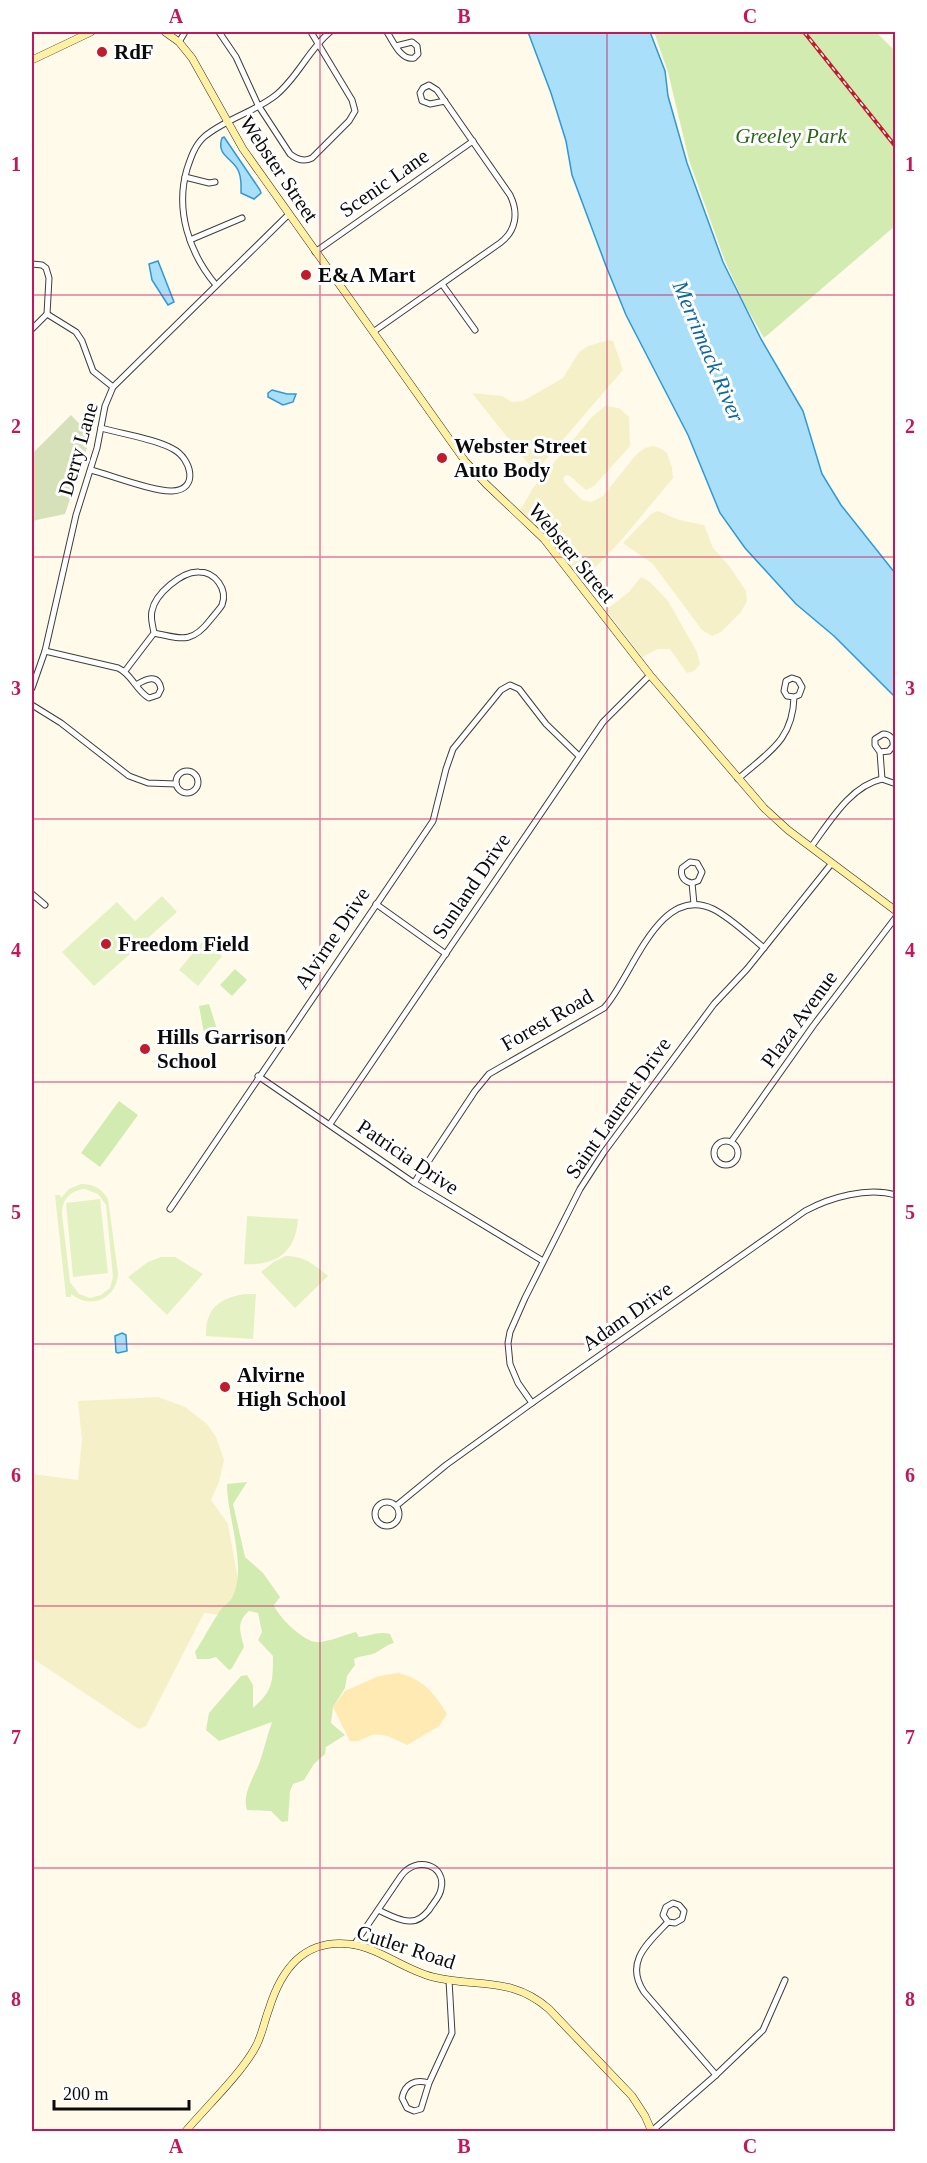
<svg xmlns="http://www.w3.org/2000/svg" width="927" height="2163" font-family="Georgia,serif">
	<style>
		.farmland { fill: #f6f0c8 }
		.green { fill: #d2ebb1 }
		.sand { fill: #feeab2 }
		.cemetery { fill: #d6e1ba }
		.pitch { fill: #e4f2c3; fill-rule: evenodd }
		.water { fill: #aadff9; stroke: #2e99d4; stroke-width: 1.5 }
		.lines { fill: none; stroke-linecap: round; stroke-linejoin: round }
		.street-casing { stroke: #3e3e3e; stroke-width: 7 }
		.secondary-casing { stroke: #2d2d2d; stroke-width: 8 }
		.street { stroke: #fff; stroke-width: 5 }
		.secondary { stroke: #fff1a4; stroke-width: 7 }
		.rail-casing { stroke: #c11c2b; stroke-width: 4 }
		.rail { stroke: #fff; stroke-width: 1.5; stroke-dasharray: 4.5; stroke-linecap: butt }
		.grid { fill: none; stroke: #c2185b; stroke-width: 1.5; stroke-opacity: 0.55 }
		.poi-dot { fill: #c11c2b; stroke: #fff; stroke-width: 2 }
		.labels { text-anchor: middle; stroke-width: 6; stroke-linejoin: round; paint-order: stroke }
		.poi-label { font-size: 21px; font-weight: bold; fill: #0b0b0b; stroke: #fff; text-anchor: start }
		.park-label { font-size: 21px; font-style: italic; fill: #2c6519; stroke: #fff }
		.street-label { font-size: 21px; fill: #0b0b0b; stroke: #fff }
		.water-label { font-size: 22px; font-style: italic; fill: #0f68a2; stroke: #fff }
		.neatline { fill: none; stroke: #c2185b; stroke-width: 2 }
		.grid-label { font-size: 20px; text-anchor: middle; font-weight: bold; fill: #c2185b }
	</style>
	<rect width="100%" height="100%" fill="#fffae9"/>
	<!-- farmland -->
	<g class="farmland">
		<path d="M609,340L613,341L623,370L535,472L472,393L502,396L512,402L523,401L563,378L579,352L588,346Z"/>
		<path d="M605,406L619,408L629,417L630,446L594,486L586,490L570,476L566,475L563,478L565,483L582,500L591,502L603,496L636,455L645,448L653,446L662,449L667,453L672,468L673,478L623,538L592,571L583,577L578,576L535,525L520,511L533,488L592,417Z"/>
		<path d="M658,511L679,520L704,525L713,548L730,567L746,591L747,601L741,612L721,632L712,636L702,630L653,564L623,543L651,514Z"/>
		<path d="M641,577L650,582L668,601L697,652L700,664L694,671L687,673L670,649H658L642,657L606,610L629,592Z"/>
		<path d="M158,1397L185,1407L207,1424L216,1437L224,1460L219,1482L211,1500L228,1524L241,1597L230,1616L204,1613L146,1726L139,1729L32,1658V1474L78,1480L82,1440L78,1401Z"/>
	</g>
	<!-- green -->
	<g class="green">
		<path d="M654,32H876L895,51V226L764,338L745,305L725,261L689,160L668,72Z"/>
		<path d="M235,969L247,980L232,996L220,985Z"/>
		<path d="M209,1004L216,1026L215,1030L204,1033L199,1006Z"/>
		<path d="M119,1101L138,1115L100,1167L81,1153Z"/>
		<path d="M247,1482L233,1504L245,1557L263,1573L280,1597L274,1605C278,1617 304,1642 317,1642C329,1642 344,1635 356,1632L359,1637C371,1636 378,1631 390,1634L394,1643C386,1645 383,1649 375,1653C368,1656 362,1655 354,1659L355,1665L347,1676L345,1688L333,1707L331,1723L345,1735L326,1747L325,1754L314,1764L304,1780L293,1784L290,1791L288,1821L282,1822L271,1811L247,1810C242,1795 253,1778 259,1764C264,1750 267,1736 272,1722L219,1741L206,1730L209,1713L241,1676L247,1675L253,1685V1708C273,1691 273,1681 273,1656L258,1640L262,1632L258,1613L249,1611C236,1622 240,1632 244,1647L232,1668L229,1670L216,1657L209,1659H197L195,1652C204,1638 212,1622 222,1608C225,1605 230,1602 232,1598C248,1568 227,1517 227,1484Z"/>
	</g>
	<!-- sand -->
	<path class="sand" d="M399,1673C424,1680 434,1693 447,1714L439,1726L407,1745C396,1739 381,1731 369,1736C359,1740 361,1742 350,1741L333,1707L345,1691L379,1676Z"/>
	<!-- cemetery -->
	<path class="cemetery" d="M71,415L91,436L65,514L32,521V454Z"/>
	<!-- pitch -->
	<g class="pitch">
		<path d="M162,896L177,912L94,986L62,952L117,902L135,921Z"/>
		<path d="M203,941L222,956L198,986L179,970Z"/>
		<path d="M81,1184C94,1184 102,1189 108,1199L118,1273C117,1299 91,1310 71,1294V1297H66L55,1195H60L61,1198L69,1189ZM85,1189L98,1194L106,1205L113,1277L110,1288L101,1295L90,1298L79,1294L70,1282L62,1214C62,1199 71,1190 85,1189Z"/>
		<path d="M100,1199L108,1273L73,1277L66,1203Z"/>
		<path d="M247,1216L298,1219C296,1252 276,1266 244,1264Z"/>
		<path d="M286,1256C304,1256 315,1265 328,1276L295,1308L261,1272L275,1261Z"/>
		<path d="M161,1257H175L203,1274L167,1315L128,1277L148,1262Z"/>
		<path d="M245,1294H256L253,1339L206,1336C205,1308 220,1298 245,1294Z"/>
	</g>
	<!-- water -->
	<g class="water">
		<path d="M528,32H650L665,71L668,96L687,163L723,262L761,339L803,411L822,474L841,505L895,573V697L834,636L796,604L745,548L720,513L688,435L626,315L606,266L572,175L566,141L551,93Z"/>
		<path d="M224,137L260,190L261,193L254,199L241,193C241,185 242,178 238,170C232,158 216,155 222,138Z"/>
		<path d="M158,261L174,302L168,305L152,280L149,264Z"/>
		<path d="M272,390L287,394H296L293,402L283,405L268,397V393Z"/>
		<path d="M122,1333L126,1335L127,1351L118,1353L116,1352L115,1336Z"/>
	</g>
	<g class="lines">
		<defs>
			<g id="street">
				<path d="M219,32L236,57L258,105L290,154C296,159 304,162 312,158L349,121L355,111L352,100L311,32"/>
				<path d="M387,32C393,41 401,61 414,58L418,54L417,46L412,42L396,46"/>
				<path d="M179,42L185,32"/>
				<path d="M185,177L209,183L215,182"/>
				<path d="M190,240L242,218"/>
				<path d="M315,252L473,141"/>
				<path d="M32,264L42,265L46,268L49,278L47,314"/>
				<path d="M442,284L475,330"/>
				<path d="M216,285C189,253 175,210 187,169C191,157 195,145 204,137C225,119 255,112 276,95C298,77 309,49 330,32"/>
				<path d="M47,314L76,332L82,341L93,371L113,387"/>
				<path d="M32,329L47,314"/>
				<path d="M373,332L500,243C516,231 519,213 510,195L437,90L429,85L423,88L420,93L422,101L430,104L445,101"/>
				<path d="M91,470C110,475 154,492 172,491C200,490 191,458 173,449C156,439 122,434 101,428"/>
				<path d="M45,651L118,668C132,674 136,691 149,698L158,695L161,689C158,673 146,679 136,685"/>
				<path d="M125,671L154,633C182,639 192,644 211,619C214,615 219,610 222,605C228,589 215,572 199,572C182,571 155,594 152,611C150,618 153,626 154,633"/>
				<path d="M32,688L45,651L76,515L97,448L105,406L113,387L289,214"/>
				<path d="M32,705L61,723L129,776L148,783L176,784"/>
				<path d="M880,752L875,745V739L883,734C890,734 894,739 893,746L889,751L880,752L882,779"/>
				<circle cx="187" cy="782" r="11"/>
				<path d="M738,779C767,753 793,741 794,697L799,695L802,687L798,680L792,678L786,681L784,691L787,696L794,697"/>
				<path d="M811,847C829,823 850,786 882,779L896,784"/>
				<path d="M692,883C684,882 680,876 682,868L690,862L697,863L702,872L698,881L692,883L694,904"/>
				<path d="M32,894L45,905"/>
				<path d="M376,904L446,954"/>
				<path d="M258,1076L414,1183L543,1261"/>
				<path d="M330,1124L603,722L650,675"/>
				<circle cx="726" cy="1153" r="12"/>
				<path d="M731,1142L813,1026L896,917"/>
				<path d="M414,1183L475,1091L489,1074L604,1008C632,978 658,883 713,909C731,918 748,935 764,948"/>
				<path d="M170,1209L433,821L446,769L453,749L501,690L510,685L519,689L546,724L579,756"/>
				<path d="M532,1403L518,1383L510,1364L508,1343L510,1332L525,1298L580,1189L604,1152L714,1004L747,969L832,863"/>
				<circle cx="387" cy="1514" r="12"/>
				<path d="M396,1506L446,1465L532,1403L805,1211C831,1197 867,1187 896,1195"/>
				<path d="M668,1922L663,1915L666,1907L673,1903L679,1905L684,1911L682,1919L675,1923L668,1922C648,1943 624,1962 644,1992L716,2075"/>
				<path d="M354,1945L401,1876C416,1855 447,1865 441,1889C440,1897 433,1903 429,1910C424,1916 418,1922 409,1921C399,1921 387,1914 378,1910"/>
				<path d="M429,2083C416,2079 405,2083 402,2098L407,2108L414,2111L421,2109L429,2083L452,2033L449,1980"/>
				<path d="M653,2130L716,2075L763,2030L785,1980"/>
			</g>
			<g id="secondary">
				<path d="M165,32L179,42L192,58L243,149L465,461L486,484L544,539L650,675L764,808L788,830L896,911"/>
				<path d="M32,60L91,32"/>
				<path d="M185,2132C206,2107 240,2075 255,2048C262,2036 264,2022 269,2009C281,1970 303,1939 349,1944C378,1947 404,1970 433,1977C478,1988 511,1976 549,2009L632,2096L645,2116L652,2132"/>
			</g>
		</defs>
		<!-- street casing -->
		<use href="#street" class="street-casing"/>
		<!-- secondary casing -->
		<use href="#secondary" class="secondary-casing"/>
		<!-- street -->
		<use href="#street" class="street"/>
		<!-- secondary -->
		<use href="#secondary" class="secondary"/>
		<defs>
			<path id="rail" d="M804,32L896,147"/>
		</defs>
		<!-- rail casing -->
		<use href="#rail" class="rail-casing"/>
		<!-- rail -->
		<use href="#rail" class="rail"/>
	</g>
	<!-- grid -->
	<path class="grid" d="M320,32V2132M607,32V2132M32,295H896M32,557H896M32,819H896M32,1082H896M32,1344H896M32,1606H896M32,1868H896"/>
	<!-- markers -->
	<g class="poi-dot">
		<circle cx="102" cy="52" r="6"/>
		<circle cx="306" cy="275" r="6"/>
		<circle cx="442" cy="458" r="6"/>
		<circle cx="106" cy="944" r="6"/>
		<circle cx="145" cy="1049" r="6"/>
		<circle cx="225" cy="1387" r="6"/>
	</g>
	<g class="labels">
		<!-- poi labels -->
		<g class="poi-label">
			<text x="114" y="59">RdF</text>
			<text x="318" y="282">E&amp;A Mart</text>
			<text x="454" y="453">Webster Street<tspan x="454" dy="24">Auto Body</tspan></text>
			<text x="118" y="951">Freedom Field</text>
			<text x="157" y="1044">Hills Garrison<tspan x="157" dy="24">School</tspan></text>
			<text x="237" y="1382">Alvirne<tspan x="237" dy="24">High School</tspan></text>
		</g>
		<!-- park labels -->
		<g class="park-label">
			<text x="791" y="143">Greeley Park</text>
		</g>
		<!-- street labels -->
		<g class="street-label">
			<text transform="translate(279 169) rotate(56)" y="7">Webster Street</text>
			<text transform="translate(384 183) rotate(-35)" y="7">Scenic Lane</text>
			<text transform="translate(78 449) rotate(-74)" y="7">Derry Lane</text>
			<text transform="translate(572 553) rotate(50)" y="7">Webster Street</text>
			<text transform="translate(471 886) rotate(-56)" y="7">Sunland Drive</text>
			<text transform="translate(332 938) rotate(-56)" y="7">Alvirne Drive</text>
			<text transform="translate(799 1019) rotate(-54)" y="7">Plaza Avenue</text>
			<text transform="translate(547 1020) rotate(-30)" y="7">Forest Road</text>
			<text transform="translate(618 1108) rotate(-55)" y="7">Saint Laurent Drive</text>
			<text transform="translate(408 1157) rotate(34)" y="7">Patricia Drive</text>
			<text transform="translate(627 1316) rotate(-35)" y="7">Adam Drive</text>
			<text transform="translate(406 1947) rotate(18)" y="7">Cutler Road</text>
		</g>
		<!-- water labels -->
		<g class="water-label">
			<text transform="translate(709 351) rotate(67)" y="8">Merrimack River</text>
		</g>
	</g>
	<!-- border -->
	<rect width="927" height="2163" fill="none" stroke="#ffffff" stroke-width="66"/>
	<!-- scale -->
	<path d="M54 2100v9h135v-9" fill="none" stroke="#0b0b0b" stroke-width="3"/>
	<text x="63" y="2100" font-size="18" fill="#0b0b0b" stroke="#ffffff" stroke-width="4.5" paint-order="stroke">200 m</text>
	<rect x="33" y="33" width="861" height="2097" class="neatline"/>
	<g class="grid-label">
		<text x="176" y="23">A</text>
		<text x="464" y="23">B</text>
		<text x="750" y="23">C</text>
		<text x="16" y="171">1</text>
		<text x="910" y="171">1</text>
		<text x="16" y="433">2</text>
		<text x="910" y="433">2</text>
		<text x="16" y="695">3</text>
		<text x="910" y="695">3</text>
		<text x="16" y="957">4</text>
		<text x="910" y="957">4</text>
		<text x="16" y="1219">5</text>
		<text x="910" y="1219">5</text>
		<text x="16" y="1482">6</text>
		<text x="910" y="1482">6</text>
		<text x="16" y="1744">7</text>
		<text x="910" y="1744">7</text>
		<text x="16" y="2006">8</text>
		<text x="910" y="2006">8</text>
		<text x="176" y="2153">A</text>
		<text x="464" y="2153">B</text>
		<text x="750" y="2153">C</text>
	</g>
</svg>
